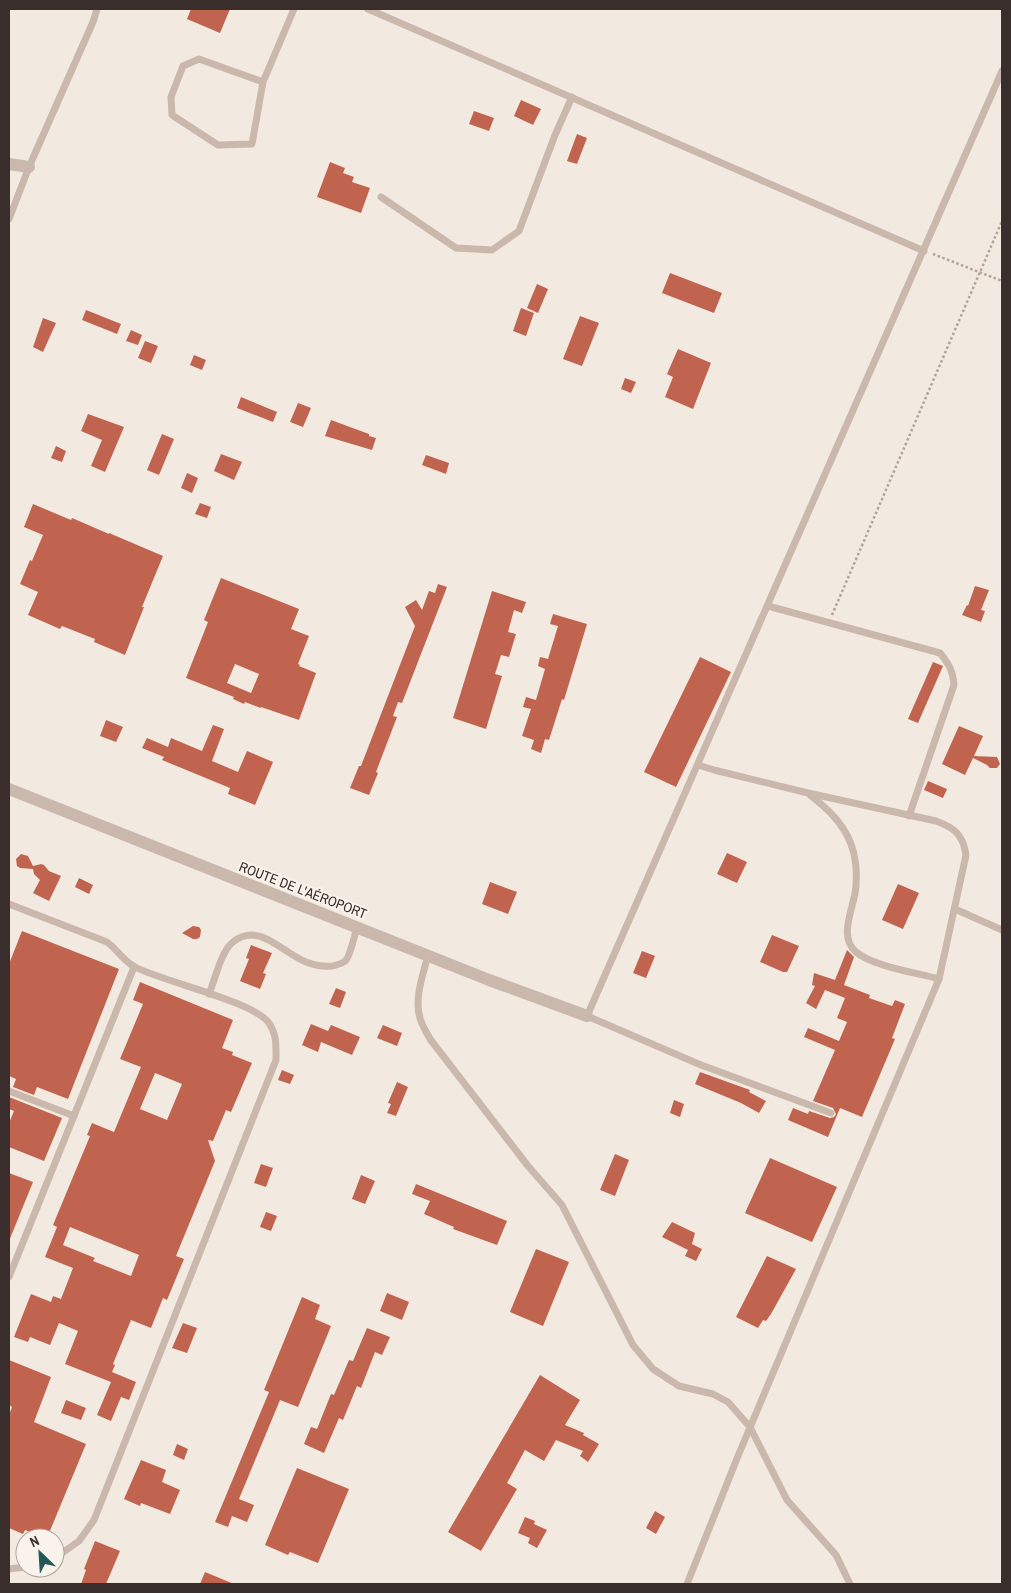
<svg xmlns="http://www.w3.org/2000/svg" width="1011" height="1593" font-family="'Archivo Narrow',sans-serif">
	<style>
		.building { fill: #c1644f; fill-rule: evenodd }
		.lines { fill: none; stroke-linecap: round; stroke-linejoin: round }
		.path { stroke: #b6a296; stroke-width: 2.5; stroke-dasharray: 2.5 2.5; stroke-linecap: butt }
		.service { stroke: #cab8ac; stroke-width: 7 }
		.minor { stroke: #cab8ac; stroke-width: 12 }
		.labels { text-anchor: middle; stroke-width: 4.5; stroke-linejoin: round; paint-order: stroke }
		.street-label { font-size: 14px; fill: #392e2b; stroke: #faf3ec }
	</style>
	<rect width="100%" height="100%" fill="#f2e9e0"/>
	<!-- building -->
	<g class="building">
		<path d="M191,9H230L220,33L187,19Z"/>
		<path d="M521,100L541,109L533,125L514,116Z"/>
		<path d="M474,111L494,118L489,131L469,124Z"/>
		<path d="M577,134L587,138L577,164L567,161Z"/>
		<path d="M330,162L345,168L343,173L354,177L352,182L370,188L361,213L317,197Z"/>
		<path d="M670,273L722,293L714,313L662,293Z"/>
		<path d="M537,284L548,289L538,313L527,308Z"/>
		<path d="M521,308L534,313L526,336L513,331Z"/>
		<path d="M86,310L121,324L117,334L82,320Z"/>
		<path d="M580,316L599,323L582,366L563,359Z"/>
		<path d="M43,318L56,323L43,352L33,347Z"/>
		<path d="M131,330L142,335L138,345L126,341Z"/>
		<path d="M145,341L158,346L151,363L138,358Z"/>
		<path d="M678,349L711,363L693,409L665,397L673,377L667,374Z"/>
		<path d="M194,355L206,360L202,370L190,365Z"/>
		<path d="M625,378L636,382L631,393L621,389Z"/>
		<path d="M241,397L277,412L273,422L237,408Z"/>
		<path d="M298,403L311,408L303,427L290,422Z"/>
		<path d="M88,414L124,427L105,472L91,466L102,440L81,431Z"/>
		<path d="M331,420L369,434V436L376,438L372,450L325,436Z"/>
		<path d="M162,434L174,439L159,475L147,470Z"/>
		<path d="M56,446L66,451L62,462L51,458Z"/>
		<path d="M221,454L242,462L234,480L214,471Z"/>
		<path d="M426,455L449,463L446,474L422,465Z"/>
		<path d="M187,473L198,478L192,493L181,488Z"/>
		<path d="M200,503L211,507L207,518L195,514Z"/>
		<path d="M33,504L71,520L72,518L109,534V533L163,556L142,607H144L125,655L94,642L95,639L62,626L60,629L28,615L38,592L20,584L30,560L32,561L43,535L24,527Z"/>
		<path d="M221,578L299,609L291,629L309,636L298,664L300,665L299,666L316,673L299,720L261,707V708L245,702L244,704L233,699L234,697L186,678L208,622L204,620ZM235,664L259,674L251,693L227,683Z"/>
		<path d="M438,584L447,587L402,703L398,702L393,716L397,717L376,772L378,773L369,795L350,788L359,766H361L415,626L405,607L416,600L422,610L429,591L435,593Z"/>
		<path d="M975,586L989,590L981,610L985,611L981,622L962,615L967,605L968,606Z"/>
		<path d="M492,591L526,602L522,613L514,610L508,632L516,634L509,657L501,655L495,674L502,676L486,729L453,718Z"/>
		<path d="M553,614L587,624L564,700L562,699L549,740L545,739L541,753L531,749L534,740L522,736L531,709L523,707L526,697L536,700L545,669L538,666L540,657L548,659L558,626L550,624Z"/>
		<path d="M700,657L731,672L676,787L644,772Z"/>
		<path d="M933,662L943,666L918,723L908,719Z"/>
		<path d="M106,720L123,727L116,742L100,736Z"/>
		<path d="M213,725L224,729L212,761L238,772L247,751L273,762L255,805L228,794L230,788L162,760L164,757L142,748L147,738L168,747L171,738L202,751Z"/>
		<path d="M959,726L983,736L974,756L997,757L1000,764L997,768H990L987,765L973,758L965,775L942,764Z"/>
		<path d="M928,781L947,789L943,798L924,790Z"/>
		<path d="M727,853L747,862L737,883L717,874Z"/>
		<path d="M21,854L28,856L33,866L41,864L44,865L49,871L61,876L49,901L33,893L40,880L34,874L33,869L20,868L17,866L16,859Z"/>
		<path d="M79,878L93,885L89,894L75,887Z"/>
		<path d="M490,882L517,892L508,914L482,904Z"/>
		<path d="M898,884L919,893L903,929L882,920Z"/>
		<path d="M193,926L199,927L201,930L200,937L197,939H193L182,933Z"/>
		<path d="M22,931L119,969L68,1099L37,1087L34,1095L13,1087L16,1079L9,1076V964Z"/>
		<path d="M772,935L799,946L787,972H783L760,962Z"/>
		<path d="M251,945L272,953L263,973L266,974L260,989L240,981L249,959L246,958Z"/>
		<path d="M847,950L854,957L844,985L870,995L869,998L892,1006L895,1000L905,1004L892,1038L895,1039L862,1117L840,1108L828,1137L788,1120L793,1108L808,1114L809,1111L830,1118L834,1117L836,1114L833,1108L813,1101L835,1050L804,1037L808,1028L839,1041L847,1022L837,1018L845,998L825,990L816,1009L806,1003L815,986L812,985L814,973L835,980Z"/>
		<path d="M642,951L655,956L646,978L633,973Z"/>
		<path d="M140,982L233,1020L222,1048L233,1052L232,1055L252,1063L231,1112L226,1110L213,1141L208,1140L215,1161L176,1256L184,1259L167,1300L163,1298L151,1328L131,1320L113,1364L115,1365L112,1372L136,1382L129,1400L121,1397L111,1421L97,1415L111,1382L65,1364L78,1331L59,1323L50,1345L30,1337L28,1342L14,1337L31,1294L51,1302L53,1296L61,1299L73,1268L45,1257L57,1227L53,1225L90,1136L87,1135L92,1123L114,1132L141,1067L120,1059L143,1004L133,1000ZM155,1073L182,1084L167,1120L140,1109ZM70,1227L139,1255L131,1276L93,1261L95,1258L63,1245Z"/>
		<path d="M336,988L346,992L340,1008L329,1004Z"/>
		<path d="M311,1024L328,1031L331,1025L360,1037L352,1055L321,1042L318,1052L302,1045Z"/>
		<path d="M383,1025L402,1033L397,1046L377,1038Z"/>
		<path d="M282,1070L294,1075L290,1084L278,1080Z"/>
		<path d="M700,1072L750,1090L749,1092L766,1101L759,1113L741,1103L695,1084Z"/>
		<path d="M397,1082L408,1087L396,1116L387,1113L391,1104L388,1103Z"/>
		<path d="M9,1097L62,1118L44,1161L9,1147V1123L14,1111L9,1109Z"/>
		<path d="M674,1100L684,1104L680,1117L670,1113Z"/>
		<path d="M615,1154L629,1160L615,1196L600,1190Z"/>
		<path d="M770,1158L837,1187L812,1242L745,1213Z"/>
		<path d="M261,1164L273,1168L266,1187L254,1183Z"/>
		<path d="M9,1173L33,1182L9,1241Z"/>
		<path d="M361,1175L375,1181L365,1204L352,1199Z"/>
		<path d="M416,1184L507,1221L497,1245L453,1229L454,1227L424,1214L430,1201L412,1194Z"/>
		<path d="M266,1212L277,1216L271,1231L260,1227Z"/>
		<path d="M672,1222L695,1233L692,1244L702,1249L696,1261L685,1256L688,1250L662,1237Z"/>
		<path d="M536,1249L569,1262L543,1326L510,1312Z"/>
		<path d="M767,1256L796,1269L771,1314L766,1321L763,1320L758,1328L736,1317Z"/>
		<path d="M387,1293L409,1302L402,1320L380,1311Z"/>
		<path d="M302,1297L320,1305L315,1319L331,1326L298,1407L280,1400L239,1499L254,1505L247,1522L232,1516L228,1527L215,1522L269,1392L264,1390Z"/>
		<path d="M183,1323L197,1328L187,1353L172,1348Z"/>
		<path d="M367,1328L390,1337L382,1355L375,1352L361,1388L357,1386L343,1420L339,1418L324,1453L304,1444L311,1427L317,1429L331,1394L334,1395L349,1360L353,1361Z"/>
		<path d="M9,1360L51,1377L34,1422L86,1444L47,1538L25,1530L23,1534L9,1528V1415L12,1407L9,1405Z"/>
		<path d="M540,1375L580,1400L565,1425L584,1433L583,1435L599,1444L588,1462L580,1456L583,1451L556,1440L544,1461L525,1450L507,1483L517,1489L481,1551L448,1532Z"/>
		<path d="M66,1400L86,1408L81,1420L61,1413Z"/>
		<path d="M177,1444L188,1449L184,1460L173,1455Z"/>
		<path d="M141,1460L166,1470L162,1482L180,1490L170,1514L141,1503L140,1506L124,1499Z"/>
		<path d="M297,1468L349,1489L318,1563L290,1552L288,1555L265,1545Z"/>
		<path d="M655,1511L665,1517L656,1534L646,1528Z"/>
		<path d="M525,1517L535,1521L534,1524L547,1530L537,1548L528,1543L530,1538L518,1533Z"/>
		<path d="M95,1541L120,1551L106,1584H81L86,1570L84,1569Z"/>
		<path d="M205,1572L234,1584H200Z"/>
	</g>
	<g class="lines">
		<!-- path -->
		<g class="path">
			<path d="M933,254L1002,281"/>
			<path d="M832,615L1002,221"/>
		</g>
		<!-- service -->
		<g class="service">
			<path d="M368,9L924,251"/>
			<path d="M263,82L199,59L183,66L171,97L172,115L218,145L252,144L263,82L294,9"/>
			<path d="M381,197L456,248L492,250L519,231L555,135L572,97"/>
			<path d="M9,219L29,167L93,22L97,9"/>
			<path d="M768,606L940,653C949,664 953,671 954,685L909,816"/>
			<path d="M810,795C828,809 843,823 851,844C856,857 857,873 856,886C855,906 837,936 856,952C872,966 918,973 939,979"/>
			<path d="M9,904L107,942C117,949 124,962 135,967C164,982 253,1001 269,1023C277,1035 276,1046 276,1060L94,1520L79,1541L55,1558"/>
			<path d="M955,909L1002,930"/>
			<path d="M428,955C423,975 413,1001 421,1021C423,1027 427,1033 430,1039L528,1166L562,1205L633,1345L653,1369L679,1386L713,1394L728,1402L750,1427L787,1500L836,1555L850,1584"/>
			<path d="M209,994C215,980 221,951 233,942C259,921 282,953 306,962C314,965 324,967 332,966C337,965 343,964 346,960C350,956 355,934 357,927"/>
			<path d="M9,1091L74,1116"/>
			<path d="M831,1113L701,1065L587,1016L1002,71"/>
			<path d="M9,1277L134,967"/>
			<path d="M9,1569L25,1567"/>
			<path d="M687,1584L738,1456L939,979L966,855C963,835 955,828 936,821L808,793L714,770L698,765"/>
		</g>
		<!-- minor -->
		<g class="minor">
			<path d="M9,164L29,167"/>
			<path d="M9,789L489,980L587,1016"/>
		</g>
	</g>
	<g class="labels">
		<!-- street labels -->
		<g class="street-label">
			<text transform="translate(303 890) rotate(21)" y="5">ROUTE DE L'AÉROPORT</text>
		</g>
	</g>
	<!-- border -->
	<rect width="1011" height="1593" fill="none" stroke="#392e2b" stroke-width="20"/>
	<!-- north arrow -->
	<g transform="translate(40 1553) rotate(335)"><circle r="24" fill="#faf3ec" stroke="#ada49f"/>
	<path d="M0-4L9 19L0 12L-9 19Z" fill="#215859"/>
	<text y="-8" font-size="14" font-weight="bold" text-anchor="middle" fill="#392e2b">N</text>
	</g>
</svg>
